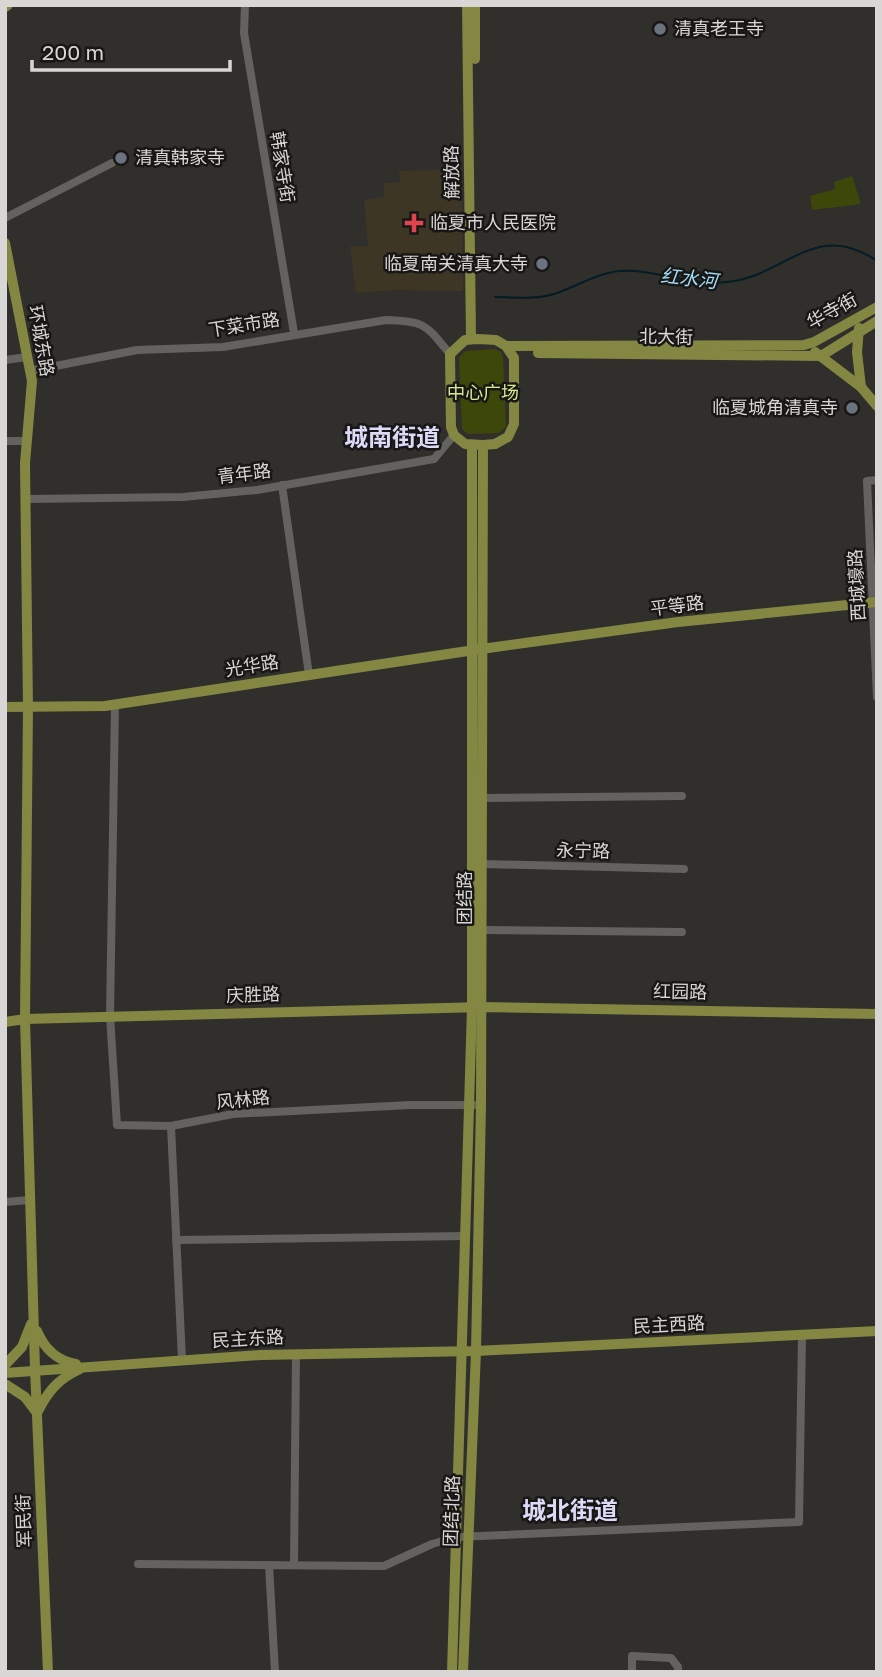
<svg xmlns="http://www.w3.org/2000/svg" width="882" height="1677" font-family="'Golos Text','Noto Sans SC',sans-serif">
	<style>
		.medical { fill: #3e3625 }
		.green { fill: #3d470a }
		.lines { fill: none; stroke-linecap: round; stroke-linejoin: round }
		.stream { stroke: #041c25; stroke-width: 2 }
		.minor { stroke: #63625e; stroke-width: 8 }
		.major { stroke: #838742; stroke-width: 10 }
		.worship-dot { fill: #6b7280; stroke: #181716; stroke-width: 2.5 }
		.health-dot { fill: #e0444e; stroke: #181716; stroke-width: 2.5 }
		.labels { text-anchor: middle; stroke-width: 5; stroke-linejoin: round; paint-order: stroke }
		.poi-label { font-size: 18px; fill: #d8d7d5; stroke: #181716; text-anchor: start }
		.street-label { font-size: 18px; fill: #d8d7d5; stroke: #181716 }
		.park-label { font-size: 18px; fill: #d4e98f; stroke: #181716 }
		.water-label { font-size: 19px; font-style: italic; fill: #a1dcf5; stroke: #181716 }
		.district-label { font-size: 24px; font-weight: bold; fill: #dddaf8; stroke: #181716 }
	</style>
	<rect width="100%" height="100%" fill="#302f2c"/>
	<!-- medical -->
	<path class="medical" d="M461,169L463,291L394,290L356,293L350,246H368L364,200L384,197V183L400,182L399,171Z"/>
	<!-- green -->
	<g class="green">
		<path d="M852,176L861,204L812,210L810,196L835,189L834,182Z"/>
		<path d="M495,349L501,352L503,358L506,427L499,433L468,434L462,429L459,357L466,351Z"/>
	</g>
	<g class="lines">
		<!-- stream -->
		<path class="stream" d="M495,297C515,297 535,300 554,294C576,287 596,273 620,271C656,269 690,286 727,282C785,277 815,218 877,261"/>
		<!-- minor -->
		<g class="minor">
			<path d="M245,5L244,33L294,333"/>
			<path d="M5,218L112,163"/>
			<path d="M5,360L27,357"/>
			<path d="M30,371L137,350L223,347L386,320C426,321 426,325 450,354"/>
			<path d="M5,441H27"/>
			<path d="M877,480L867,481L877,697"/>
			<path d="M282,485L309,675"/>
			<path d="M26,499L183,497L257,490L434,459L454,435"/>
			<path d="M115,705L110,1016L117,1125L171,1126L233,1114L410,1105H475"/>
			<path d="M483,798L682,796"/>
			<path d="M483,864L684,869"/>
			<path d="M482,930L682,932"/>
			<path d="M171,1126L182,1360"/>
			<path d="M5,1202L30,1200"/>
			<path d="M176,1240L466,1236"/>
			<path d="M138,1564L384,1566L432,1544L456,1537L799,1522L802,1336"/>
			<path d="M269,1565L275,1672"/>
			<path d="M294,1565L296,1354"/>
			<path d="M632,1672V1656L671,1658L678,1667V1672"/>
		</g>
		<!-- major -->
		<g class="major">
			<path d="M467,5L471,339"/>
			<path d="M5,7L8,5"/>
			<path d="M475,59V5"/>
			<path d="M5,243L32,381L25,463L28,707L25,1019L35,1369L48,1672"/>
			<path d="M859,328L857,352L861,387"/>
			<path d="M478,339L496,340L506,346L514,358V424L508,437L495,444L483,445L465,444L454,435L451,427L450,354L465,340Z"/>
			<path d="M506,346L804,345L814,342L877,307"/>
			<path d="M815,352L861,387L877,406"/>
			<path d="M538,353L821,356L877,321"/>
			<path d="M5,707L105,706L481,649L678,622L877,602"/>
			<path d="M5,1022L25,1019L483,1007L877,1014"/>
			<path d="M37,1331C44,1348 57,1361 76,1364"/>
			<path d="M5,1365L22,1347L31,1324"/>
			<path d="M5,1373L261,1355L476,1351L877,1331"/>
			<path d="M5,1384L25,1397L37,1413C48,1391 58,1379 80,1369"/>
			<path d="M452,1672L472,1007V445"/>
			<path d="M463,1672L476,1351L481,1105L483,445"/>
		</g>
	</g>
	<!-- markers -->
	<g class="worship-dot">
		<circle cx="660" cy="29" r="7"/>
		<circle cx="121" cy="158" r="7"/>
		<circle cx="542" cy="264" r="7"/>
		<circle cx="852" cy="408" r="7"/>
	</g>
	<path class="health-dot" d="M410.5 212.5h7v7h7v7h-7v7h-7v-7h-7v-7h7z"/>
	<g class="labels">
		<!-- poi labels -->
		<g class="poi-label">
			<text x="674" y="35">清真老王寺</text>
			<text x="135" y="164">清真韩家寺</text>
			<text x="430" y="229">临夏市人民医院</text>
			<text x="528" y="270" text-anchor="end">临夏南关清真大寺</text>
			<text x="838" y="414" text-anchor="end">临夏城角清真寺</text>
		</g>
		<!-- street labels -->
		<g class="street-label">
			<text transform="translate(282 167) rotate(81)" y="6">韩家寺街</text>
			<text transform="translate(452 172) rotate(-91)" y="6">解放路</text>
			<text transform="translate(832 311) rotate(-29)" y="6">华寺街</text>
			<text transform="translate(244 325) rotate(-9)" y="6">下菜市路</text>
			<text transform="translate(666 337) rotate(1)" y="6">北大街</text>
			<text transform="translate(41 341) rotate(80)" y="6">环城东路</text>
			<text transform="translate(244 474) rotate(-7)" y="6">青年路</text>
			<text transform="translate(857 585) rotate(-93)" y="6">西城壕路</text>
			<text transform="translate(677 606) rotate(-7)" y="6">平等路</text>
			<text transform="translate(252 666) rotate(-9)" y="6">光华路</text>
			<text transform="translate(583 851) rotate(1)" y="6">永宁路</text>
			<text transform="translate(465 898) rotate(-90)" y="6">团结路</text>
			<text transform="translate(680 992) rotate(1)" y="6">红园路</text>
			<text transform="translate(253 995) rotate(-2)" y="6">庆胜路</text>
			<text transform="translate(243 1100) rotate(-6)" y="6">风林路</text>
			<text transform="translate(669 1325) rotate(-3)" y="6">民主西路</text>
			<text transform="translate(248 1339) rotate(-3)" y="6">民主东路</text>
			<text transform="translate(452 1511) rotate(-88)" y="6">团结北路</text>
			<text transform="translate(24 1521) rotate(-92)" y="6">军民街</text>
		</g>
		<!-- park labels -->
		<g class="park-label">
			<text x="483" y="399">中心广场</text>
		</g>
		<!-- water labels -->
		<g class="water-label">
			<text transform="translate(689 278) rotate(6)" y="7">红水河</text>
		</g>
		<!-- district labels -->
		<g class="district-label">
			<text x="392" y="446">城南街道</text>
			<text x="570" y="1519">城北街道</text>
		</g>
	</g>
	<!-- border -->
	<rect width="882" height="1677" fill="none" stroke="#d8d7d5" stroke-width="14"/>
	<!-- scale -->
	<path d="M32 60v10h198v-10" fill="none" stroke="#d8d7d5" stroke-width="3.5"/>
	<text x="42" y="60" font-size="21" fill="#d8d7d5" stroke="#181716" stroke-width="5" paint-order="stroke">200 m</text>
</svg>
